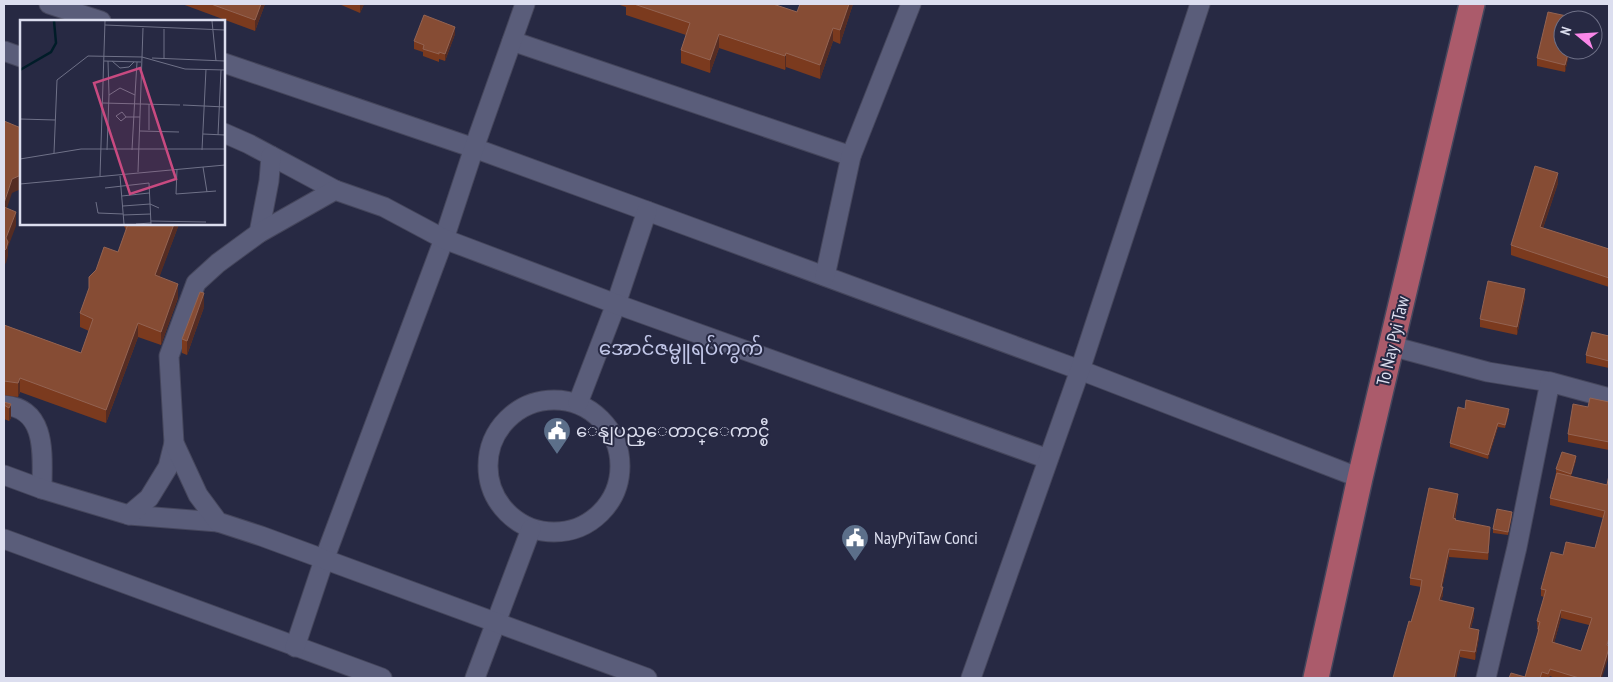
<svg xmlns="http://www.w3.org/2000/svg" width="1613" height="682" font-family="'PT Sans Narrow','Noto Sans Myanmar',sans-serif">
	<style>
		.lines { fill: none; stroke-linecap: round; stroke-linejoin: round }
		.minor-casing { stroke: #45465c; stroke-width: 21 }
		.major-casing { stroke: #45465c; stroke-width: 28 }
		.minor { stroke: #5a5d7a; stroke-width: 19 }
		.major { stroke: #ab5b6b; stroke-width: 25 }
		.wall { fill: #7b3a1e; fill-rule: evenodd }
		.shaded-wall { fill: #552c23 }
		.building { fill: #864c34; stroke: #936352; fill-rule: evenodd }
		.labels { text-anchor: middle; stroke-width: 4; stroke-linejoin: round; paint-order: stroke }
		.street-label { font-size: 18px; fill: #dcdeef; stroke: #272943 }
		.poi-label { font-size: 18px; fill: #dcdeef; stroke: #272943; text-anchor: start }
		.quarter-label { font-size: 20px; fill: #c2c7e8; stroke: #272943 }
		.inset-river { fill: none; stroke: #001c28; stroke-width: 2.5 }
		.inset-road { fill: none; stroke: #6f7188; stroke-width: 1 }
		.view { fill: #c84a80; fill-opacity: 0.15; stroke: #c84a80; stroke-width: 2.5 }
		.inset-edge { fill: none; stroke: #dcdeef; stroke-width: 2.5 }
	</style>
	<rect width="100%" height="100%" fill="#272943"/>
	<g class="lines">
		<defs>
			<g id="minor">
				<path d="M49,4L101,21"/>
				<path d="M512,41L851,156"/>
				<path d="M4,51L21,57"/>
				<path d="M224,63L474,148L647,211L1080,370L1360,478"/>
				<path d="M224,133L249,144L335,190"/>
				<path d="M259,233L269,181L271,156"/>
				<path d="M825,276L851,156L911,4"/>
				<path d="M1391,346L1488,372L1550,382"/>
				<circle cx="554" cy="466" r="66"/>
				<path d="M578,403L616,304L647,211"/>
				<path d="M4,405C48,409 42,456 42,489"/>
				<path d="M4,475L42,489L129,515L218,522"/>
				<path d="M129,515L149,498L168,467L174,443"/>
				<path d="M4,539L382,678"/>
				<path d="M295,647L324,560L444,239L474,148L525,4"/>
				<path d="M475,678L531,529"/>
				<path d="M647,678L261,536L218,522L198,495L174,443L169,356L196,283L218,263L259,233L335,190L384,207L444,239L616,304L1048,459"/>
				<path d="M971,678L1080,370L1200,4"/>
				<path d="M1486,678L1517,547L1550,382L1609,398"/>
			</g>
			<path id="major" d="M1316,678L1360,478L1472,4"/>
		</defs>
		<!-- minor casing -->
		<use href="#minor" class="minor-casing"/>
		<!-- major casing -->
		<use href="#major" class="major-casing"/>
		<!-- minor -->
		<use href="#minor" class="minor"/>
		<!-- major -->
		<use href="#major" class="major"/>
	</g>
	<!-- wall -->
	<g class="wall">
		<path d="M182,4H265L255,31Z"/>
		<path d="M339,4H364L360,13Z"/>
		<path d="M617,4H773L797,12L853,4L840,44L833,41L820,79L786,67L785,70L719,48L710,73L681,63V50L686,35L626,15V7Z"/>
		<path d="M1576,20L1565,72L1537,66V58Z"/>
		<path d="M455,34L445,61L439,59V62L423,56V52L414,49V41Z"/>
		<path d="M1558,183L1543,228L1609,249V287L1511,255V245Z"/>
		<path d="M123,224H179L159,277L178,298L161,345L138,337L106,423L20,392L18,397L4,395V325L81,353L89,331L80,327V313L89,289V277L118,252L126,230Z"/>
		<path d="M1525,297L1517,335L1480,327V319Z"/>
		<path d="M204,307L187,355L182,353V339Z"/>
		<path d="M1609,336V368L1586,363V355Z"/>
		<path d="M4,402L11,404V418L9,421L4,419Z"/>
		<path d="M1609,402V450L1568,442V434L1588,407Z"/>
		<path d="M1465,409L1509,413L1505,428L1498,427L1488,459L1450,447V443Z"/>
		<path d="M1576,460L1571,476L1607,485L1602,678H1555L1550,676L1549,678H1509L1525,677L1538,634L1537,621L1544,597L1541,596V589L1563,555L1595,548L1603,518L1550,505V498L1556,473V469ZM1561,618L1589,625L1581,651L1554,643Z"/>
		<path d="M1458,501L1455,519L1456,520L1490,534L1488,560L1449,557L1442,587L1443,595L1441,600L1474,616L1471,628L1479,637L1475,660L1460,657L1456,678H1393L1411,622L1421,587L1410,585V578Z"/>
		<path d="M1512,516L1508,535L1493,533V529Z"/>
	</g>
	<!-- shaded-wall -->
	<g class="shaded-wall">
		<path d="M261,4H265L255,31V20Z"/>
		<path d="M360,4H364L360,13Z"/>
		<path d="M849,4H853L840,44V30Z"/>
		<path d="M455,27V34L445,61V54Z"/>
		<path d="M833,28V41L820,79V65Z"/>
		<path d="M719,34V48L710,73V60Z"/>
		<path d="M1569,50H1570L1565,72V65Z"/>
		<path d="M786,53V67L785,70V56Z"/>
		<path d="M1558,173V183L1540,237V227Z"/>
		<path d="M21,175V189L12,193L4,217V203L12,179Z"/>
		<path d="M16,212V226L8,247V256L6,263L4,265V251L6,238Z"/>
		<path d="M174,224H179L155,289V275Z"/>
		<path d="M178,284V298L161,345V332Z"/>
		<path d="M1525,289V297L1517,335V327Z"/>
		<path d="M204,293V307L187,355V341Z"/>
		<path d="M138,323V337L106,423V410Z"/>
		<path d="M20,378V392L18,397V383Z"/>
		<path d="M11,404V418L9,421V408Z"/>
		<path d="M1498,423V427L1488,459V455Z"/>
		<path d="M1576,456V460L1571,477V474Z"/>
		<path d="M1458,494V501L1453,526V518Z"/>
		<path d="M1490,527V534L1488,560V553Z"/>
		<path d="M1449,549V557L1441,594V587Z"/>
		<path d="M1443,587V595L1439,607V600Z"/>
		<path d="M1474,608V616L1469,635V628Z"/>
		<path d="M1561,610V618L1552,650V642Z"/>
		<path d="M1479,630V637L1475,660V652Z"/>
		<path d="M1609,648V656L1602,678H1600Z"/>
		<path d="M1460,650V657L1456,678H1454Z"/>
	</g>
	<!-- building -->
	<g class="building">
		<path d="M211,4H261L255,20Z"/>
		<path d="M634,4H773L797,12L800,4H849L840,30L833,28L820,65L786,53L785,56L719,34L710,60L681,50L690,23Z"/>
		<path d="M1548,12L1576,18V20H1563V50H1569L1565,65L1537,58Z"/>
		<path d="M424,15L455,27L445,54L439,52V54L423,49L424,45L414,41Z"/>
		<path d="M4,121L21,128V175L12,179L4,203Z"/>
		<path d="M1535,166L1558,173L1540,227L1609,249V278L1511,245Z"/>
		<path d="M4,207L16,212L6,238L8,242L6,249L4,251Z"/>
		<path d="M128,224H174L155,275L178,284L161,332L138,323L106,410L20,378L18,383L4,381V325L81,353L93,319L80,313L89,288V277L96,270L104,247L118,252Z"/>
		<path d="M1488,281L1525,289L1517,327L1480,319Z"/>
		<path d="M200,292L204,293L187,341L182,339Z"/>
		<path d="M1592,332L1609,336V361L1586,355Z"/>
		<path d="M1590,398L1609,402V442L1568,434L1573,404L1588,407Z"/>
		<path d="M1466,400L1509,409L1505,425L1498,423L1488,455L1450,443L1458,407L1465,409Z"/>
		<path d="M4,402L11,404L9,408L4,405Z"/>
		<path d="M1562,452L1576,456L1571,474L1556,469Z"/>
		<path d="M1557,473L1607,485L1609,475V638L1607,645L1609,646V648L1600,678H1579L1550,669L1548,674L1542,672L1540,678H1509L1511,673L1525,677L1539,629H1538L1540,622L1537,621L1546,590L1541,589L1551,552L1563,555L1566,542L1595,548L1605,511L1550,498ZM1561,610L1592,618L1581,651L1552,642Z"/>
		<path d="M1429,488L1458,494L1453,518L1456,519L1455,520L1490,527L1488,553L1449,549L1441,587H1443L1439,600L1474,608L1469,628L1479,630L1475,652L1460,650L1454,678H1393L1409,621L1411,622L1420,592L1422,580L1410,578Z"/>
		<path d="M1497,509L1512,512L1508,532L1493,529Z"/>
	</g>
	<!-- icons -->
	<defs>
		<symbol id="civic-pin" viewBox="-11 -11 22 30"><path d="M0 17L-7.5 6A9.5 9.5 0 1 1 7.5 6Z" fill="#5c6f8a" stroke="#272943"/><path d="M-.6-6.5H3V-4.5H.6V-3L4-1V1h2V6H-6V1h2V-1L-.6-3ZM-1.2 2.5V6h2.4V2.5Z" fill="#fff"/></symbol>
	</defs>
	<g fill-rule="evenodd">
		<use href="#civic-pin" x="541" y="415" width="32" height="43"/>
		<use href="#civic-pin" x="839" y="522" width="32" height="43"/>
	</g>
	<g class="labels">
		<!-- street labels -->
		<g class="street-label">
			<text transform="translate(1393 341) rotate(-77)" y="6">To Nay Pyi Taw</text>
		</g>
		<!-- poi labels -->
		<g class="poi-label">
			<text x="576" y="437">ေနျပည္ေတာင္ေကာင္စီ</text>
			<text x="874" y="544">NayPyiTaw Conci</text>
		</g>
		<!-- quarter labels -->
		<g class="quarter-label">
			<text x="681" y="355">အောင်ဇမ္ဗူရပ်ကွက်</text>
		</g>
	</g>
	<!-- overview -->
	<g transform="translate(20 20)">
		<rect width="205" height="205" fill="#272943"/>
		<path class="inset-river" d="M0,50L31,32L36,23L34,1"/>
		<path class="inset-road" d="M192,1L196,41M85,5L205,10M144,9V38M122,37L123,8M132,38L205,41M84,41L121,42M88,41L89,75M92,41L100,48L109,47L114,42M115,75L117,42M83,83L160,85M163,85L205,87M106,97L101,101L96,96L102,92L106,97H120M0,99L35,100M129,110V84M120,111L159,112M183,114L205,115M198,115L201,50M87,130L89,75L100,68L115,75L112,130M182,130L186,49M34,133L37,60L68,36L122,37L165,49L205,50M0,139L61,129H205M183,147L187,172M157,149L156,174L196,171M118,152L122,37M80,156L85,1M100,156L104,204M0,164L205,145M85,168L129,163L131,204M102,176L129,173M76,182L78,193L103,194M103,186L130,184L139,188M103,195L131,194M131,201L186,202M116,204L131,203"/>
		<path class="view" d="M120,48L156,159L110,174L74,63Z"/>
		<rect width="205" height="205" class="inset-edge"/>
	</g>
	<!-- border -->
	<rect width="1613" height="682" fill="none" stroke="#dcdeef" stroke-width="10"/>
	<!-- north arrow -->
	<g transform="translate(1578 35) rotate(288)"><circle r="24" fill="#272943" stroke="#6f7188"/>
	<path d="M0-4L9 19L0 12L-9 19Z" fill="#f987e8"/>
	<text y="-8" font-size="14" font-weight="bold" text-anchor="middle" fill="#dcdeef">N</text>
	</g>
</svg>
